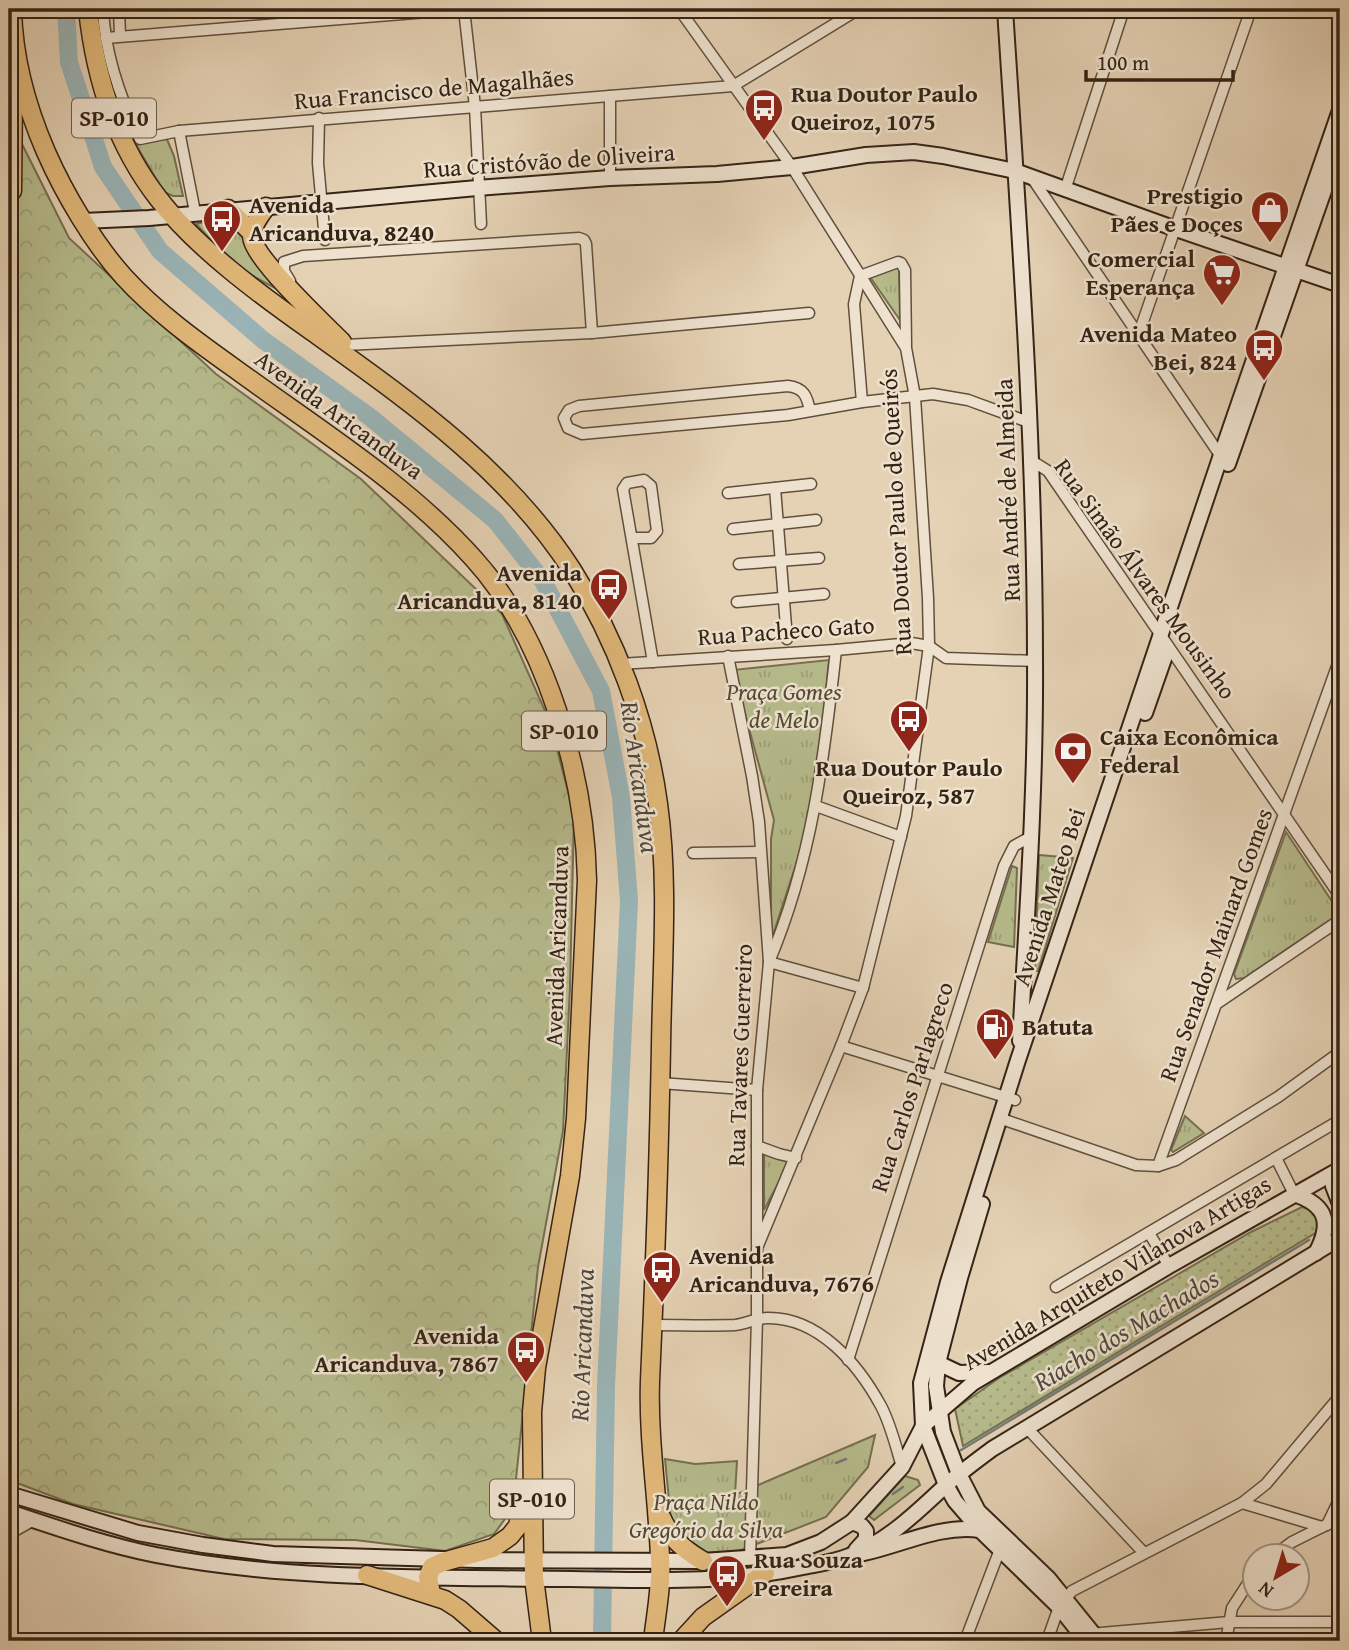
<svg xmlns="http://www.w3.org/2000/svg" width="1349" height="1650" font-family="'Gentium Book Plus',serif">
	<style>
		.grass { fill: url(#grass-dots); stroke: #756f50; stroke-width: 2 }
		.forest { fill: url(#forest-crowns); stroke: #756f50; stroke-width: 2 }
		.park { fill: url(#park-tufts); stroke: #756f50; stroke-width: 2 }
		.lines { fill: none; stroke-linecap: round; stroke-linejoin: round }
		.stream { stroke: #717b77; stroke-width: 2.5 }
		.river { stroke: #9ab5b8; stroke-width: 18 }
		.street-casing { stroke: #604f3d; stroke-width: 13 }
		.secondary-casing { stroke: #342315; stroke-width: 18 }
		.highway-casing { stroke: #342315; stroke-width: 21 }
		.street { stroke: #eee2cf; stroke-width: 10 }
		.secondary { stroke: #eee2cf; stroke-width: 14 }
		.highway { stroke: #e2b97a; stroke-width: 18 }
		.labels { text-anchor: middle; stroke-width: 5; stroke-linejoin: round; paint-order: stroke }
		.shield { fill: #eee2cf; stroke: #6c5c4d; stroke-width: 2 }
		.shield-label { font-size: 23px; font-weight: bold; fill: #342315 }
		.street-label { font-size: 24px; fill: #342315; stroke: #eee2cf }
		.poi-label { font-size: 24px; font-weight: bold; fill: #342315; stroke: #eee2cf; text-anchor: start }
		.park-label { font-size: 24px; font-style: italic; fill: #544933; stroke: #eee2cf }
		.water-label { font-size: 26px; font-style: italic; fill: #4e483e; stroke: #eee2cf }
	</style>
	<defs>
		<pattern id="grass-dots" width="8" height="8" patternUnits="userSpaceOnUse" patternTransform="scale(1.75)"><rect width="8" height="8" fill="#b6bb8c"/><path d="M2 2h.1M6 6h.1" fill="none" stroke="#9da078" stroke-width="1.8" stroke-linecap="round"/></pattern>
		<pattern id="forest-crowns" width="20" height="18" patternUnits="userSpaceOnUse" patternTransform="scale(1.75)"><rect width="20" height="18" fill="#b6bb8c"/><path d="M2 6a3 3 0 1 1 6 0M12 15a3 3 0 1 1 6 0" fill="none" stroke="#9da078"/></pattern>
		<pattern id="park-tufts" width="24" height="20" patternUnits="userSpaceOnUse" patternTransform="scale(1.75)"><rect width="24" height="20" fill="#b6bb8c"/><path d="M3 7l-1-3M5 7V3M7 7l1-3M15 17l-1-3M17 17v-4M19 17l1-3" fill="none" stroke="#9da078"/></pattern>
	</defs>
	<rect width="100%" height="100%" fill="#e5d2b5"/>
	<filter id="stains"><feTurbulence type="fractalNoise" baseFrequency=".00286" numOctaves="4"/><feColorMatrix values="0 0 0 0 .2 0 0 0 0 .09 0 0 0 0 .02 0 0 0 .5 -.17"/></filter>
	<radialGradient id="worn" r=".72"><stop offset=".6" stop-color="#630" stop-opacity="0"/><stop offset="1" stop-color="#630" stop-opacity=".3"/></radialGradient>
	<!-- grass -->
	<path class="grass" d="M1302,1207C1316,1210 1318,1216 1322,1229L963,1446L955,1409L999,1378L1251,1232Z"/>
	<!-- forest -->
	<path class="forest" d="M9,118L69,238L216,374L361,479L502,614L550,722L574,815L570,988L563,1131L538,1267L513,1508L494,1534L445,1551L355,1540L224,1539L73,1504L9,1480Z"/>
	<!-- park -->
	<g class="park">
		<path d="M166,137L174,156L183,196H173L164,192L136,145Z"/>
		<path d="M218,219L235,224L273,287L244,271L223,253L196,224Z"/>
		<path d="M899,267L900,320L870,277Z"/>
		<path d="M829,660L815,806L771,941V839L774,820L733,670Z"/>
		<path d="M1286,832L1337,909L1336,916L1244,978L1236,979L1234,974Z"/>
		<path d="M1039,855L1073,858L1038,971H1035Z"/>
		<path d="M1012,866L1017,868L1014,947L988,942Z"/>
		<path d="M1185,1116L1204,1133L1173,1152L1171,1150Z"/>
		<path d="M764,1154L790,1161L764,1210Z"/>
		<path d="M875,1435L868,1467L826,1517L736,1552L697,1553L672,1531L665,1459L695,1464L737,1461L735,1495Z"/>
		<path d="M905,1476L918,1480L920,1485L874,1520L869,1516Z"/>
	</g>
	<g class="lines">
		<!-- stream -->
		<g class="stream">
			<path d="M961,1450L1309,1240"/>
			<path d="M836,1463L846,1459"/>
			<path d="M893,1494L903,1487"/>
		</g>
		<!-- river -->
		<path class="river" d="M66,9L69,62L103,167L160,251L263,340L370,417L495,520L543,581L601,691L621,797L629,901L606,1386L602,1641"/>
		<defs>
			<g id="street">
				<path d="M103,9C105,55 120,98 140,139L179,131L733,86L859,9"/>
				<path d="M119,9L120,36"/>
				<path d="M464,9L475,107L481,224"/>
				<path d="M679,9L792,167L906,348L915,397L928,598L929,646L906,816L863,988L841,1046L757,1248V1319L750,1559"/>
				<path d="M106,38L465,9"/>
				<path d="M319,118L318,163L325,240"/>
				<path d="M179,131L195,212"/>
				<path d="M610,178V96"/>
				<path d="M1032,178L1222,458"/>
				<path d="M1065,190L1124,9"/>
				<path d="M290,281L284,271V262L303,256L579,238L584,240L586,244L592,333"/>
				<path d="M1138,336L1251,9"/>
				<path d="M345,345L592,333L809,313"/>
				<path d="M862,402L854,304L860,276L898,262L901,263L905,270L906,345"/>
				<path d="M810,411C807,396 804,388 788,386L579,406L569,410L564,418L568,428L582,434L788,415L862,402L933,394L968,400L1031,423"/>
				<path d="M1032,461L1048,471L1340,896"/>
				<path d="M775,488L787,639"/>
				<path d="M728,493L811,484"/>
				<path d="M733,529L816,520"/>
				<path d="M633,538H651L657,531L651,486L644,480L627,483L623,489L653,662"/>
				<path d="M739,564L819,558"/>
				<path d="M737,602L824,594"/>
				<path d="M836,650C824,759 812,860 769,962L863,988"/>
				<path d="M728,656L752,776L759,822L769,962L757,1090V1244"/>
				<path d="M620,664L836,650L911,643L929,646L946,658L1036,661"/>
				<path d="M816,806L901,837"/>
				<path d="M693,853L760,852"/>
				<path d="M1219,1002L1340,920"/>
				<path d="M841,1046L1015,1100"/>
				<path d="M660,1083L757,1090"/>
				<path d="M999,1118L1136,1165L1158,1166L1176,1160L1278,1097L1340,1052"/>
				<path d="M757,1146L779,1154L796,1158"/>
				<path d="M1276,1158L1294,1194"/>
				<path d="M1158,1166L1340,658"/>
				<path d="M1149,1233L1169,1266"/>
				<path d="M1056,1287L1340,1120"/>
				<path d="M654,1325C681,1325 708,1326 735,1325C746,1324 756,1318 767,1318C819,1317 858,1364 881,1406C891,1425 896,1447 902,1467"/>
				<path d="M848,1360L1004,866L1014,846L1030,837"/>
				<path d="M1028,1429L1144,1553"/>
				<path d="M1242,1503L1322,1527"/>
				<path d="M1327,1525L1340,1498"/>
				<path d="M9,1534L34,1520"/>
				<path d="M1273,1556L1292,1542L1340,1518"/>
				<path d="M1089,1634L1229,1622H1340"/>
				<path d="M965,1641L1002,1544"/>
				<path d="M1047,1641L1059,1607L1072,1591L1242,1503L1266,1484L1340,1396"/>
				<path d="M1226,1641L1232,1608L1254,1574"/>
			</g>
			<g id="secondary">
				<path d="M1005,9C1019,226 1035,442 1035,660C1036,787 1027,914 1020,1041"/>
				<path d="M83,221L149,218L477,188L610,178L717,174L792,167L866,155L914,152L943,156L1015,171L1176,229L1340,285"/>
				<path d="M1228,464L1340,145"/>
				<path d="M1145,713L1166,653"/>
				<path d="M1340,1171L1333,1186L1340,1204"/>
				<path d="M1294,1194C1327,1205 1332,1223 1316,1253"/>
				<path d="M982,1204L960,1278L938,1363L936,1386L943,1432L959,1474L978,1511L1048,1578L1099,1641"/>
				<path d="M938,1363L959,1373L988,1372"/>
				<path d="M9,1494L138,1533L203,1545L273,1554L476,1560L703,1561L787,1555L821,1542L852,1522L902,1467L923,1426L973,1383L1169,1266L1340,1169"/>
				<path d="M9,1512C57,1528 106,1545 156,1555C290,1581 435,1577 571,1579C649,1580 726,1584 803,1567C818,1564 834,1562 849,1556C887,1542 917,1512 946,1485C961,1472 976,1461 992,1449L1340,1238"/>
				<path d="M852,1522L862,1526L866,1531V1539L856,1550"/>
				<path d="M864,1553C901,1545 942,1524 980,1530"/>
				<path d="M1086,1641L1059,1607L980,1530L955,1501L946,1485L923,1426L921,1383L948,1282L1018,1060L1220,458L1340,110"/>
			</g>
			<g id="highway">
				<path d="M12,9C13,59 26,106 46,152C64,193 94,244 124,277C156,312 196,341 234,368C316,428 406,483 474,559C546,639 585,774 587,880L576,1118L570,1176L536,1368L532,1412L534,1578L542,1641"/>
				<path d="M88,9C95,76 116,144 158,198C196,248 262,296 313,332C409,401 507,469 572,570C616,639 647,722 658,804C669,883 662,966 661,1046C659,1158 655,1270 650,1381C648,1440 658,1499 660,1558C662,1586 656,1614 653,1641"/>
				<path d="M12,191L13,96"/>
				<path d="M266,207C259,216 249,229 253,241C260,264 323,323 342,342"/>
				<path d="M228,209L252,233"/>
				<path d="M661,1517C671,1539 683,1549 703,1561"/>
				<path d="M367,1575L445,1600L459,1609L496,1641"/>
				<path d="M431,1594L428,1577L432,1567L443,1562L493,1548L510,1536L518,1526L524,1494"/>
				<path d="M681,1641L703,1617L765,1573"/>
			</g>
		</defs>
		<!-- street casing -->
		<use href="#street" class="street-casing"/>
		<!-- secondary casing -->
		<use href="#secondary" class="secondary-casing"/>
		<!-- highway casing -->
		<use href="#highway" class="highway-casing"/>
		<!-- street -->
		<use href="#street" class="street"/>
		<!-- secondary -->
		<use href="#secondary" class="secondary"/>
		<!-- highway -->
		<use href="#highway" class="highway"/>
	</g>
	<!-- icons -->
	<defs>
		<symbol id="bus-pin" viewBox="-11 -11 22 30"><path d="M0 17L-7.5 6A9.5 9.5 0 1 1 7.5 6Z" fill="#8f2418" stroke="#eee2cf"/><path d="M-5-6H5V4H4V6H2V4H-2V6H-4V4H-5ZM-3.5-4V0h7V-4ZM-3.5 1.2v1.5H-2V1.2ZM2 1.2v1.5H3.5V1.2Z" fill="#fff"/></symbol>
		<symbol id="shop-pin" viewBox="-11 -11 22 30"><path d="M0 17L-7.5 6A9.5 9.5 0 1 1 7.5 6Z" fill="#8f2418" stroke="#eee2cf"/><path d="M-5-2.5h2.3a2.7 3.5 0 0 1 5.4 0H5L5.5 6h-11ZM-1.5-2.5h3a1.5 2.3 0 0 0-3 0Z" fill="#fff"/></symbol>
		<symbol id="supermarket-pin" viewBox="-11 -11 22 30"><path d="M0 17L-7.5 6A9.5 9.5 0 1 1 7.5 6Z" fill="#8f2418" stroke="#eee2cf"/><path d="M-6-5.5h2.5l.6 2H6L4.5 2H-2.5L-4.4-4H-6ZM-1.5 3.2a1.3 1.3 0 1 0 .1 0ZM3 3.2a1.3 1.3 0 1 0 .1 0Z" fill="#fff"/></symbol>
		<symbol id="bank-pin" viewBox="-11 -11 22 30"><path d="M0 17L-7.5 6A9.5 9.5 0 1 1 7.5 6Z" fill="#8f2418" stroke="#eee2cf"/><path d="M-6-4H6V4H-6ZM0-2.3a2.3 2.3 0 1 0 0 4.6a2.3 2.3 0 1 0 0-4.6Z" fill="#fff"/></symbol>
		<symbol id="fuel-pin" viewBox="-11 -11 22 30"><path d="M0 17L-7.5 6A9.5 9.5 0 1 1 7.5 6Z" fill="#8f2418" stroke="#eee2cf"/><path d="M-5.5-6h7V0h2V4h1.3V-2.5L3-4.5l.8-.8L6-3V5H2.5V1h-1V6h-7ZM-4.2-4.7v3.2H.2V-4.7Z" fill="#fff"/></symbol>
	</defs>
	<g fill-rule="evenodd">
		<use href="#bus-pin" x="742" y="86" width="44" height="60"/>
		<use href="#shop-pin" x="1248" y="188" width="44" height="60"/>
		<use href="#bus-pin" x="200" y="197" width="44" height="60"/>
		<use href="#supermarket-pin" x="1200" y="251" width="44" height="60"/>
		<use href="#bus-pin" x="1242" y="326" width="44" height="60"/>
		<use href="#bus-pin" x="587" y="565" width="44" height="60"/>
		<use href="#bus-pin" x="887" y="697" width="44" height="60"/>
		<use href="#bank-pin" x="1051" y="729" width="44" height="60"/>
		<use href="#fuel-pin" x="973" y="1005" width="44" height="60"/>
		<use href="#bus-pin" x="640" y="1248" width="44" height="60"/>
		<use href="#bus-pin" x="504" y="1328" width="44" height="60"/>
		<use href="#bus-pin" x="705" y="1552" width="44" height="60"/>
	</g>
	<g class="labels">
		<!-- shield labels -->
		<g class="shield">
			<rect x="72" y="98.5" width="84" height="39" rx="5"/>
			<rect x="522" y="711.5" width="84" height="39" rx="5"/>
			<rect x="490" y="1479.5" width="84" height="39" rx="5"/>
		</g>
		<g class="shield-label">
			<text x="114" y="126">SP-010</text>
			<text x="564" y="739">SP-010</text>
			<text x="532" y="1507">SP-010</text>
		</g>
		<!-- street labels -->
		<g class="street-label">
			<text transform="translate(434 89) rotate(-5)" y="8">Rua Francisco de Magalhães</text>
			<text transform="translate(549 161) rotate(-4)" y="8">Rua Cristóvão de Oliveira</text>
			<text transform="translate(339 415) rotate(36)" y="8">Avenida Aricanduva</text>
			<text transform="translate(1008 490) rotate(-92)" y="8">Rua André de Almeida</text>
			<text transform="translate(896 512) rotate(-93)" y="8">Rua Doutor Paulo de Queirós</text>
			<text transform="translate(1145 579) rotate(54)" y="8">Rua Simão Álvares Mousinho</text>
			<text transform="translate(786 631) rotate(-4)" y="8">Rua Pacheco Gato</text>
			<text transform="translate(1049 897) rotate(-72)" y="8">Avenida Mateo Bei</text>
			<text transform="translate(1216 945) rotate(-70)" y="8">Rua Senador Mainard Gomes</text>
			<text transform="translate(557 946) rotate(-88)" y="8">Avenida Aricanduva</text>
			<text transform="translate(740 1055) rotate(-88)" y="8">Rua Tavares Guerreiro</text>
			<text transform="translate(912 1087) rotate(-72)" y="8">Rua Carlos Parlagreco</text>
			<text transform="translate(1117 1273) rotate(-31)" y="8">Avenida Arquiteto Vilanova Artigas</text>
		</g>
		<!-- poi labels -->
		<g class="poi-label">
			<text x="791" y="102">Rua Doutor Paulo<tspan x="791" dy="28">Queiroz, 1075</tspan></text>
			<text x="1243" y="204" text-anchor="end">Prestigio<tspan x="1243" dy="28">Pães e Doçes</tspan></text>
			<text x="249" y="213">Avenida<tspan x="249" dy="28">Aricanduva, 8240</tspan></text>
			<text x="1195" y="267" text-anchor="end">Comercial<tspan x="1195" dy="28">Esperança</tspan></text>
			<text x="1237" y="342" text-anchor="end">Avenida Mateo<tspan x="1237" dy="28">Bei, 824</tspan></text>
			<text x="582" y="581" text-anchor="end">Avenida<tspan x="582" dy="28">Aricanduva, 8140</tspan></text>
			<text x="1100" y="745">Caixa Econômica<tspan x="1100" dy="28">Federal</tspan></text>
			<text x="909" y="776" text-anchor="middle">Rua Doutor Paulo<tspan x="909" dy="28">Queiroz, 587</tspan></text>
			<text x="1022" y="1035">Batuta</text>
			<text x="689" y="1264">Avenida<tspan x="689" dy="28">Aricanduva, 7676</tspan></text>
			<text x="499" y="1344" text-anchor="end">Avenida<tspan x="499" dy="28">Aricanduva, 7867</tspan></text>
			<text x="754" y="1568">Rua Souza<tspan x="754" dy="28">Pereira</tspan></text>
		</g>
		<!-- park labels -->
		<g class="park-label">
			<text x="784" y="700">Praça Gomes<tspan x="784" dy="28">de Melo</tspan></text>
			<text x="706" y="1510">Praça Nildo<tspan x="706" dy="28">Gregório da Silva</tspan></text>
		</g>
		<!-- water labels -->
		<g class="water-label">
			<text transform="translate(640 777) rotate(82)" y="9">Rio Aricanduva</text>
			<text transform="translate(1126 1330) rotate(-31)" y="9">Riacho dos Machados</text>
			<text transform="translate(582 1345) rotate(-88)" y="9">Rio Aricanduva</text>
		</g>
	</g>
	<!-- margin -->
	<rect width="1349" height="1650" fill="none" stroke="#e5d2b5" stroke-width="35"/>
	<rect x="10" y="10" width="1328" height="1629" fill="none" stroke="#342315" stroke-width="3.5"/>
	<rect x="18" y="18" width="1314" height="1615" fill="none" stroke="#342315" stroke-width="2"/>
	<!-- north arrow -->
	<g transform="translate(1276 1577) rotate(218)"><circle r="33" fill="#eee2cf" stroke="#a49685" stroke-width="2"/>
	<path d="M0-5L12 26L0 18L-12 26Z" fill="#8f2418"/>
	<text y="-10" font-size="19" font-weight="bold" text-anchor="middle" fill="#342315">N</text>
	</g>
	<!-- scale -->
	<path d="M1086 70v10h147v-10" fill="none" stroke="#342315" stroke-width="3.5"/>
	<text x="1097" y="70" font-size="21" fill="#342315" stroke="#eee2cf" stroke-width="5" paint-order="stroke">100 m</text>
	<rect width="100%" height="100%" filter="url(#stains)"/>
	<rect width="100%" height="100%" fill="url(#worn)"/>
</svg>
